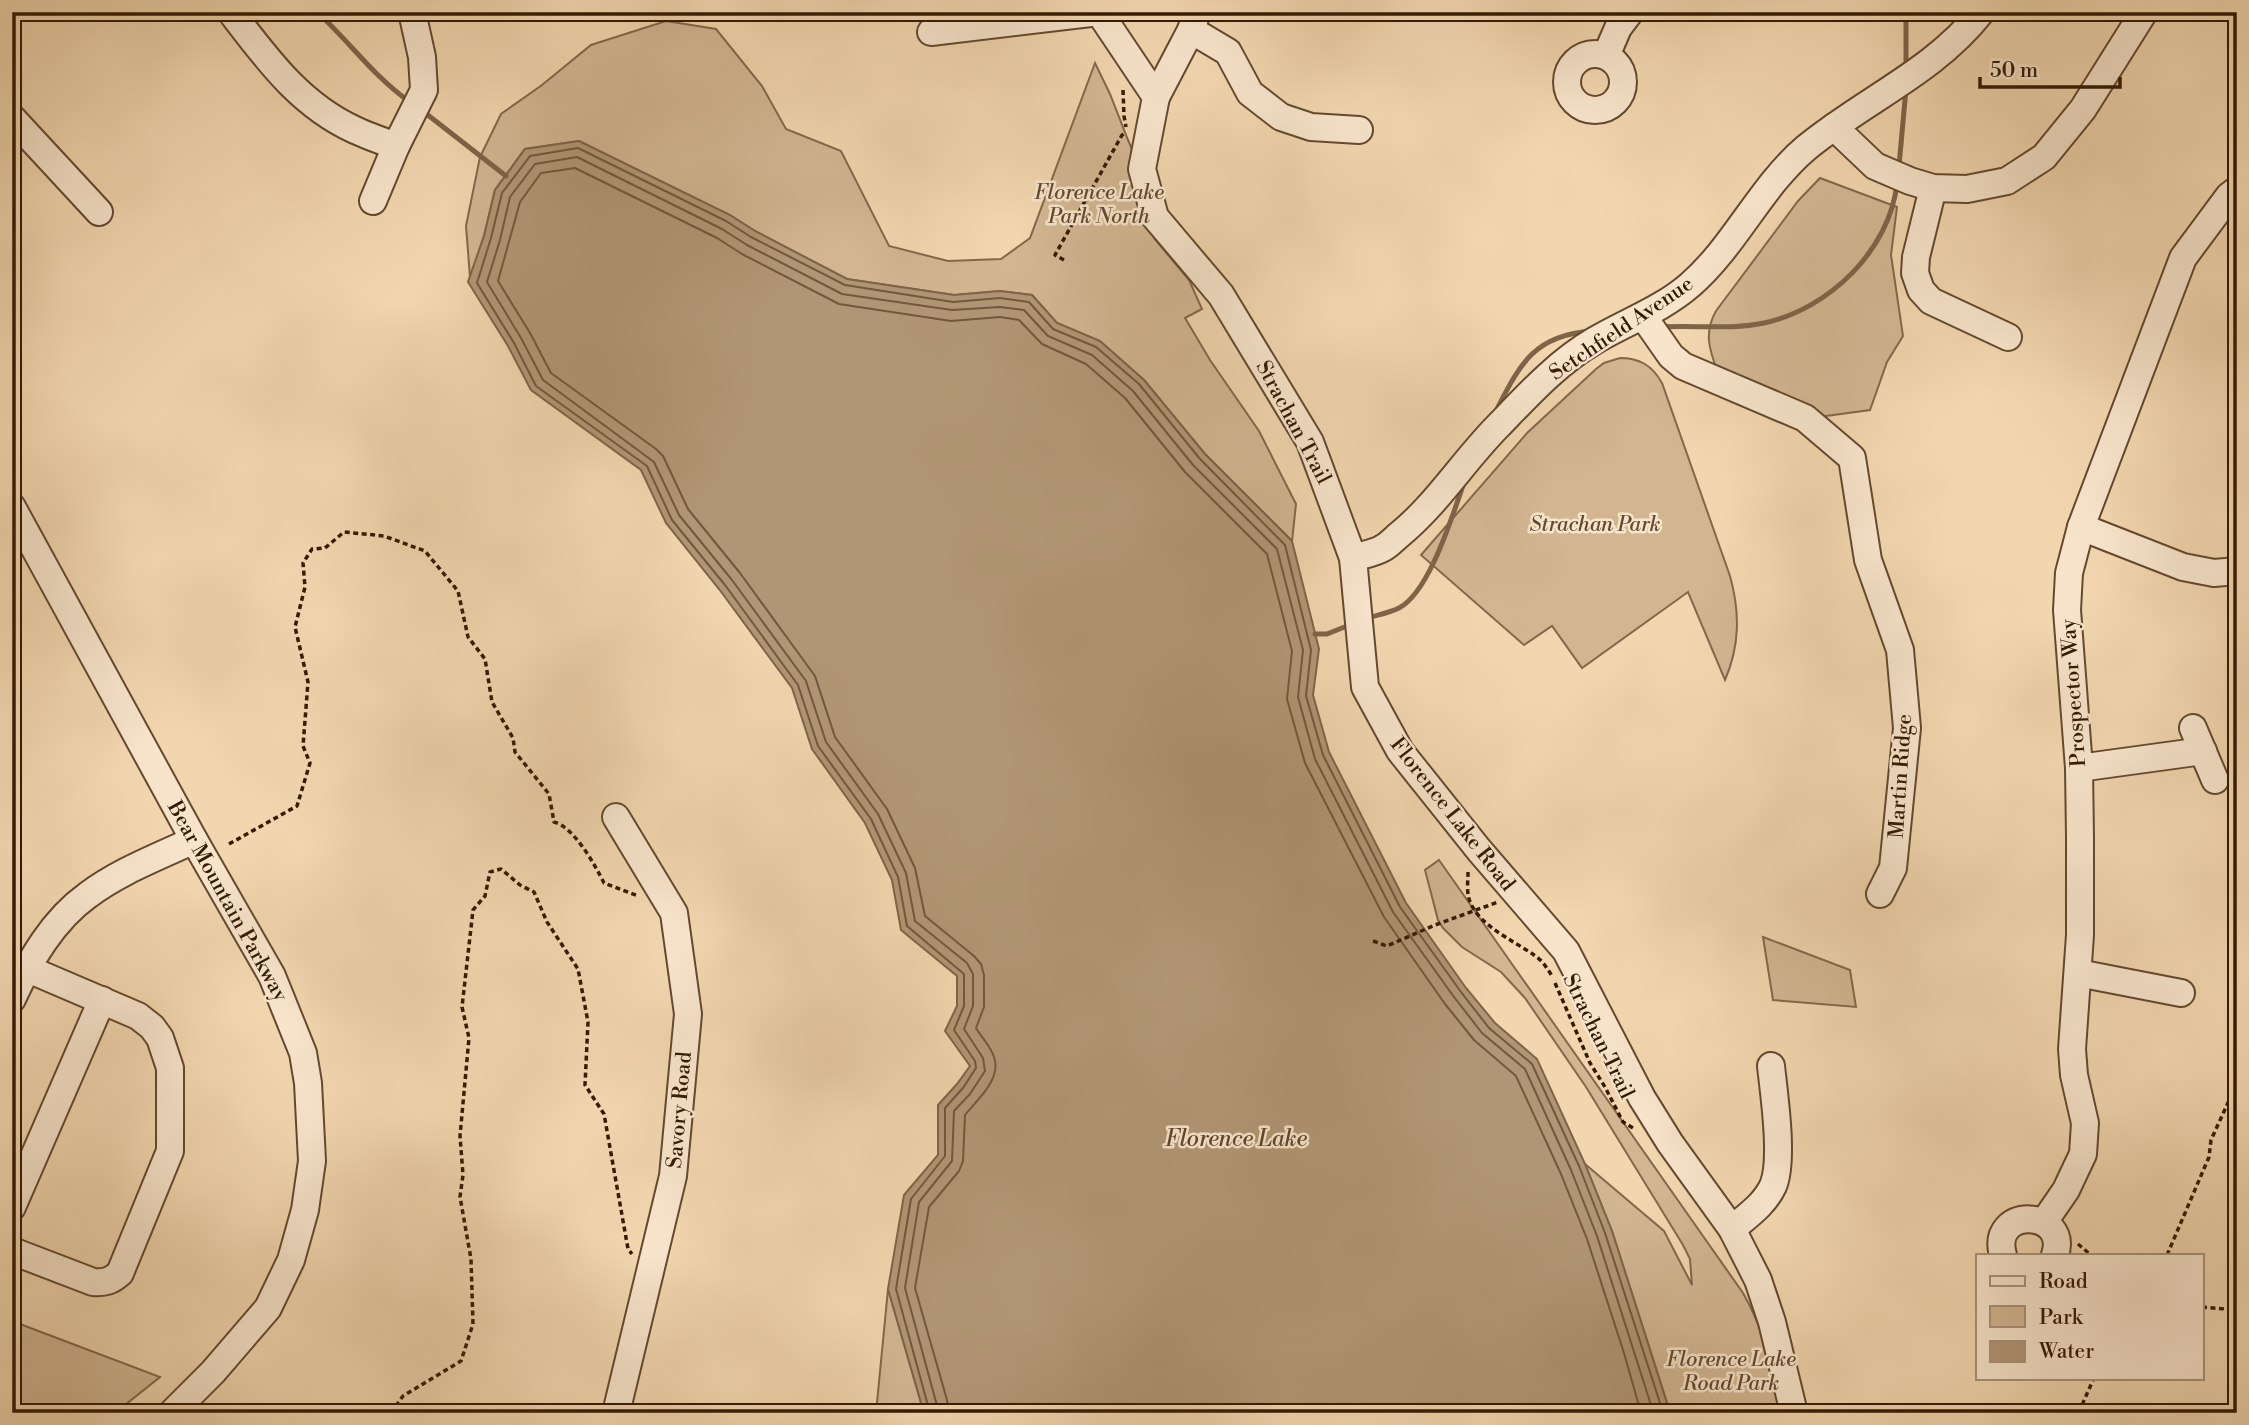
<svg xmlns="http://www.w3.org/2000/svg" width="2249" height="1425" font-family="'Libre Bodoni',serif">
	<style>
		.green { fill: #d2b692; stroke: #83684b; stroke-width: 2 }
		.water { fill: #b19675; stroke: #7f6448; stroke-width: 2 }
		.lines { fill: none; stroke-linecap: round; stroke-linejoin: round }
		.shore { stroke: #72583c; stroke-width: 2 }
		.stream { stroke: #7f6448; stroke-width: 5 }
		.minor-casing { stroke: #64492f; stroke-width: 30 }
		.path { stroke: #341a04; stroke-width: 3.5; stroke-dasharray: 5 3.5; stroke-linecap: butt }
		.minor { stroke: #f7e4cb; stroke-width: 26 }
		.labels { text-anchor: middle; stroke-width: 5; stroke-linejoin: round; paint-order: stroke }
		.park-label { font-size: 21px; font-style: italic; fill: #63492f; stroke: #f7e4cb }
		.street-label { font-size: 21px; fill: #341a04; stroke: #f7e4cb }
		.water-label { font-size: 23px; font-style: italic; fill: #60452c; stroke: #f7e4cb }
	</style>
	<rect width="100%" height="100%" fill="#f2d6af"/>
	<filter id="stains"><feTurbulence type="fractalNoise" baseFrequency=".00286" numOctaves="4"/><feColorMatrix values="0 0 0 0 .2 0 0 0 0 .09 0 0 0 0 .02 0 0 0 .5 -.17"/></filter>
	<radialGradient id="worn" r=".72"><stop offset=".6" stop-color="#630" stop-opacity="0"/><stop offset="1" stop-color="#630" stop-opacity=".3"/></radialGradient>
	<!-- green -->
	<g class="green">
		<path d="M666,21L716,29L762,86L786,129L841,151L889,246L948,261L1001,259L1030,238L1095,63L1110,94L1128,140L1168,231L1154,238L1189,280L1202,309L1185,318L1210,360L1259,431L1296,504L1292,541L1205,454L1144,380L1100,341L1057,323L1032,295L1000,291L954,295L847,279L755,231L730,215L579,141L525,149L495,190L484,236L470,277L466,226L480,157L501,114L542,85L591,45Z"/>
		<path d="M1820,178L1897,207L1891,255L1903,336L1887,362L1870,410L1819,417L1717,370C1709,349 1704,332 1716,311L1798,201Z"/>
		<path d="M1620,358C1639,358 1652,365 1662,383L1730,576C1740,612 1740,645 1725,680L1688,592L1582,668L1552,626L1524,645L1421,555L1527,433L1596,369L1604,363Z"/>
		<path d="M1439,860L1743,1293C1765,1331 1773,1370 1780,1413H1667V1403L1612,1231L1585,1164L1664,1231L1692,1285L1690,1259L1683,1245L1586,1087L1525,998L1501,972L1462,947L1443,928L1438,920L1425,870Z"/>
		<path d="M1763,937L1850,970L1856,1007L1773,1000Z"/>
		<path d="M888,1289L924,1413H876Z"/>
		<path d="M12,1321L160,1377L115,1413H12Z"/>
	</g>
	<!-- water -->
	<path class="water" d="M579,141L730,215L755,231L847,279L954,295L1000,291L1032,295L1057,323L1100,341L1144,380L1205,454L1292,541L1319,649L1313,695L1329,752L1406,903L1466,988L1495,1023L1537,1059L1585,1164L1612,1231L1667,1403V1413H924L888,1289L904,1195L938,1155V1105L957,1084L970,1066L945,1031L957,1006V976L901,930L892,880L865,823L812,749L792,688L719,589L666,523L641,470L531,390L508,346L468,282L484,236L495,190L525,149Z"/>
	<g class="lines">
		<!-- shore -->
		<g class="shore">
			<path d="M930,1413L896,1289L911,1199L945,1156V1108L963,1088L976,1068L975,1061L954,1030L964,1006V974L907,926L898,877L871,819L818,746L798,685L725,585L672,520L647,466L536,386L514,343L477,283L491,238L502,193L530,156L578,148L726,221L751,237L845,285L953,302L1000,298L1029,302L1053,329L1096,347L1139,384L1200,459L1285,545L1311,650L1306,696L1323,755L1400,907L1461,992L1489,1028L1532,1064L1579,1166L1605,1233L1660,1403V1413"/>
			<path d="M939,1413L905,1288L919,1202L952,1161L954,1111L970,1094L985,1071L983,1058L964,1029L973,1006V974L967,963L915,921L906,873L878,814L826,742L806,681L732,580L679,515L654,462L543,380L521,338L487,282L500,240L510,197L535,164L577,157L722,229L747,245L842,294L952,310L1000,307L1024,310L1048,336L1092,355L1133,391L1193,465L1277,549L1303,650L1298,697L1315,759L1393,912L1454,997L1482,1033L1525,1069L1571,1170L1597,1236L1651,1405L1652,1413"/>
			<path d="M949,1413L947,1400L915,1288L929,1207L959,1171L963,1161L965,1115C977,1100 1002,1079 994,1057C991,1047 982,1038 976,1028L984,1007V975L981,964L974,956L925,916L915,868L887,809L835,737L815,676L740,573L688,509L663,456L656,449L551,373L530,333L498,281L520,202L541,173L575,168L717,238L742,254L839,304L951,321L1000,317L1019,320L1042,344L1086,364L1125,398L1185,472L1267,554L1292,651L1287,699L1305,763L1384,917L1445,1004L1474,1040L1516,1076L1561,1174L1587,1239L1624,1353L1641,1413"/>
		</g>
		<!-- stream -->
		<g class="stream">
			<path d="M317,12C349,41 374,77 410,102"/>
			<path d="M1906,12V69"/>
			<path d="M424,112L506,176"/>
			<path d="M1899,166L1906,89"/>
			<path d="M1661,327C1695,325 1731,330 1764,323C1829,309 1890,250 1897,183"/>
			<path d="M1496,411C1520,364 1534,335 1592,331"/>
			<path d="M1368,618C1377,615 1389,613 1399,608C1430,592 1453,513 1465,480"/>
			<path d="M1315,634H1327L1352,624"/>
		</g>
		<defs>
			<g id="minor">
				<path d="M231,12C267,59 300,105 355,130C368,136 382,141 396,146"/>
				<path d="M1099,12L1156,97L1142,169L1155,217L1221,295L1310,442L1353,558L1365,687L1400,751L1479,850L1566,951L1642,1098L1670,1143L1732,1229L1758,1280L1772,1322L1794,1413"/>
				<path d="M1191,30L1228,52L1250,93L1281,117L1311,127L1359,130"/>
				<path d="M931,32L1099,12"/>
				<circle cx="1595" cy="82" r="28"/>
				<path d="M1606,56L1618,28L1630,12"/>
				<path d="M1156,97L1191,30L1197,12"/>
				<path d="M12,118L99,212"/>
				<path d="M1834,127L1875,166L1910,181L1933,188L1967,189L2007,181L2044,157L2083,109L2144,12"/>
				<path d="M1933,188L1916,257L1915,273L1921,290L1931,301L2008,337"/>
				<path d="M373,201L396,146L424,90L422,57L412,12"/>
				<path d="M1643,316L1671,356L1683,366L1805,418L1852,458L1868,560L1900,650L1907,728L1893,868L1880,894"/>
				<path d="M12,507L194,840L272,976L303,1053L308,1083L312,1161L305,1210L291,1260L268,1308L213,1372L172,1413"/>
				<path d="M2081,527L2183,567L2214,573L2237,571"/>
				<path d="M1353,558C1362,555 1375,553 1383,548C1389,545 1394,539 1399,535C1438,503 1464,460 1499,425C1529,394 1557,363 1594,341C1626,322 1661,310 1690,285C1735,246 1760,187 1806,148C1864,100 1934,72 1981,12"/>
				<path d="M2193,728L2215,780"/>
				<path d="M2079,768L2203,751"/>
				<path d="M616,817L674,913L688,1014L673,1176L616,1413"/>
				<path d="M2078,973L2181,993"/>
				<path d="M12,999C30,960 53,920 88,895C120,871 158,857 194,840"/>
				<path d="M12,1207L102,1000"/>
				<path d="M2044,1222L2066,1190L2083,1154L2085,1123L2074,1075L2072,1049L2080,935V837L2079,768L2067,610L2069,573L2081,527L2183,258L2229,196L2237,190"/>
				<path d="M1732,1229C1747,1216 1764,1205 1773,1186C1784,1161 1774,1094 1771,1066"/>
				<path d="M12,1251L93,1282C105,1283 111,1281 120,1273L170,1151V1068L160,1038L152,1027L138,1016L28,969"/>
				<path d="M2003,1255C1989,1206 2070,1209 2055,1255"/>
			</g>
		</defs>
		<!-- minor casing -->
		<use href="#minor" class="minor-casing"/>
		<!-- path -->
		<g class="path">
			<path d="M1123,90L1124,116L1126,127"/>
			<path d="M1064,260L1055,255L1122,135L1126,133"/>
			<path d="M229,844L297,806L310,763L303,746L308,682L295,627L305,587L303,563L312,549L325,548L344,532L384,536L425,551L458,591L468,637L485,659L492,702L513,738L515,752L549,794L554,822C574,827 595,865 604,883L638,896"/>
			<path d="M1468,872C1468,879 1467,887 1468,894C1472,923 1513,940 1534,955C1542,960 1547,968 1552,976"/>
			<path d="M1373,941L1387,946L1435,925L1498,902"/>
			<path d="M1555,983L1590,1063L1605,1087L1623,1122L1633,1128"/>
			<path d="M2078,1244L2091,1255"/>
			<path d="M2167,1255L2209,1157L2211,1140L2232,1094L2237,1090"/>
			<path d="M2202,1307L2237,1310"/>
			<path d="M391,1413L403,1396L461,1361L473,1324L471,1259L460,1197L463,1175L460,1136L469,1038L462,1007L473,910L485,896L490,872L501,869L520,885L534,892L547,922L578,969L588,1022L585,1085L604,1114L628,1249L632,1254"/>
			<path d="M2081,1413L2082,1405L2094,1378"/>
		</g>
		<!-- minor -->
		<use href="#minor" class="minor"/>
	</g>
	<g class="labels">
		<!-- park labels -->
		<g class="park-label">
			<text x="1099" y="199">Florence Lake<tspan x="1099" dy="24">Park North</tspan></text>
			<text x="1595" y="531">Strachan Park</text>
			<text x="1731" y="1366">Florence Lake<tspan x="1731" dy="24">Road Park</tspan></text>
		</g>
		<!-- street labels -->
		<g class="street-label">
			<text transform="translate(1621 328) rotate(-34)" y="7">Setchfield Avenue</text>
			<text transform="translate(1294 422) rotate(62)" y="7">Strachan Trail</text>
			<text transform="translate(2073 693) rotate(-94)" y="7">Prospector Way</text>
			<text transform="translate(1900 776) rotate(-86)" y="7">Martin Ridge</text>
			<text transform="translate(1453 814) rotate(52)" y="7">Florence Lake Road</text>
			<text transform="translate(228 901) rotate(61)" y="7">Bear Mountain Parkway</text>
			<text transform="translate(1599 1036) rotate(64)" y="7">Strachan Trail</text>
			<text transform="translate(679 1110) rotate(-85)" y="7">Savory Road</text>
		</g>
		<!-- water labels -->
		<g class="water-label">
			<text x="1236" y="1146">Florence Lake</text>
		</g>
	</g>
	<!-- margin -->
	<rect width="2249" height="1425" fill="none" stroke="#f2d6af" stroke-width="42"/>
	<rect x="14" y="14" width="2221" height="1397" fill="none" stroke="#341a04" stroke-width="3.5"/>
	<rect x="21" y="21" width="2207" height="1383" fill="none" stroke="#341a04" stroke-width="2"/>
	<!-- legend -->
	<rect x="1976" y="1254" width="228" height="126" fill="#f7e4cb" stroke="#a9937b" stroke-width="2"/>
	<rect x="1990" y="1276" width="35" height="10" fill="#f7e4cb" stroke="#a9937b" stroke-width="2"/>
	<text x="2039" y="1288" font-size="21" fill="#341a04">Road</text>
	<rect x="1990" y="1306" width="35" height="21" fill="#d2b692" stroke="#a9937b" stroke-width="2"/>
	<text x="2039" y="1324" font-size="21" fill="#341a04">Park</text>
	<rect x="1990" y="1341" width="35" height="21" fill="#b19675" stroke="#a9937b" stroke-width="2"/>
	<text x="2039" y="1358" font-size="21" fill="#341a04">Water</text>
	<!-- scale -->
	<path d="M1980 77v10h140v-10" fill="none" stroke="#341a04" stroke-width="3.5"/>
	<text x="1990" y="77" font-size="21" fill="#341a04" stroke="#f7e4cb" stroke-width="5" paint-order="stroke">50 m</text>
	<rect width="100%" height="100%" filter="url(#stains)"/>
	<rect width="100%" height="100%" fill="url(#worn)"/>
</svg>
